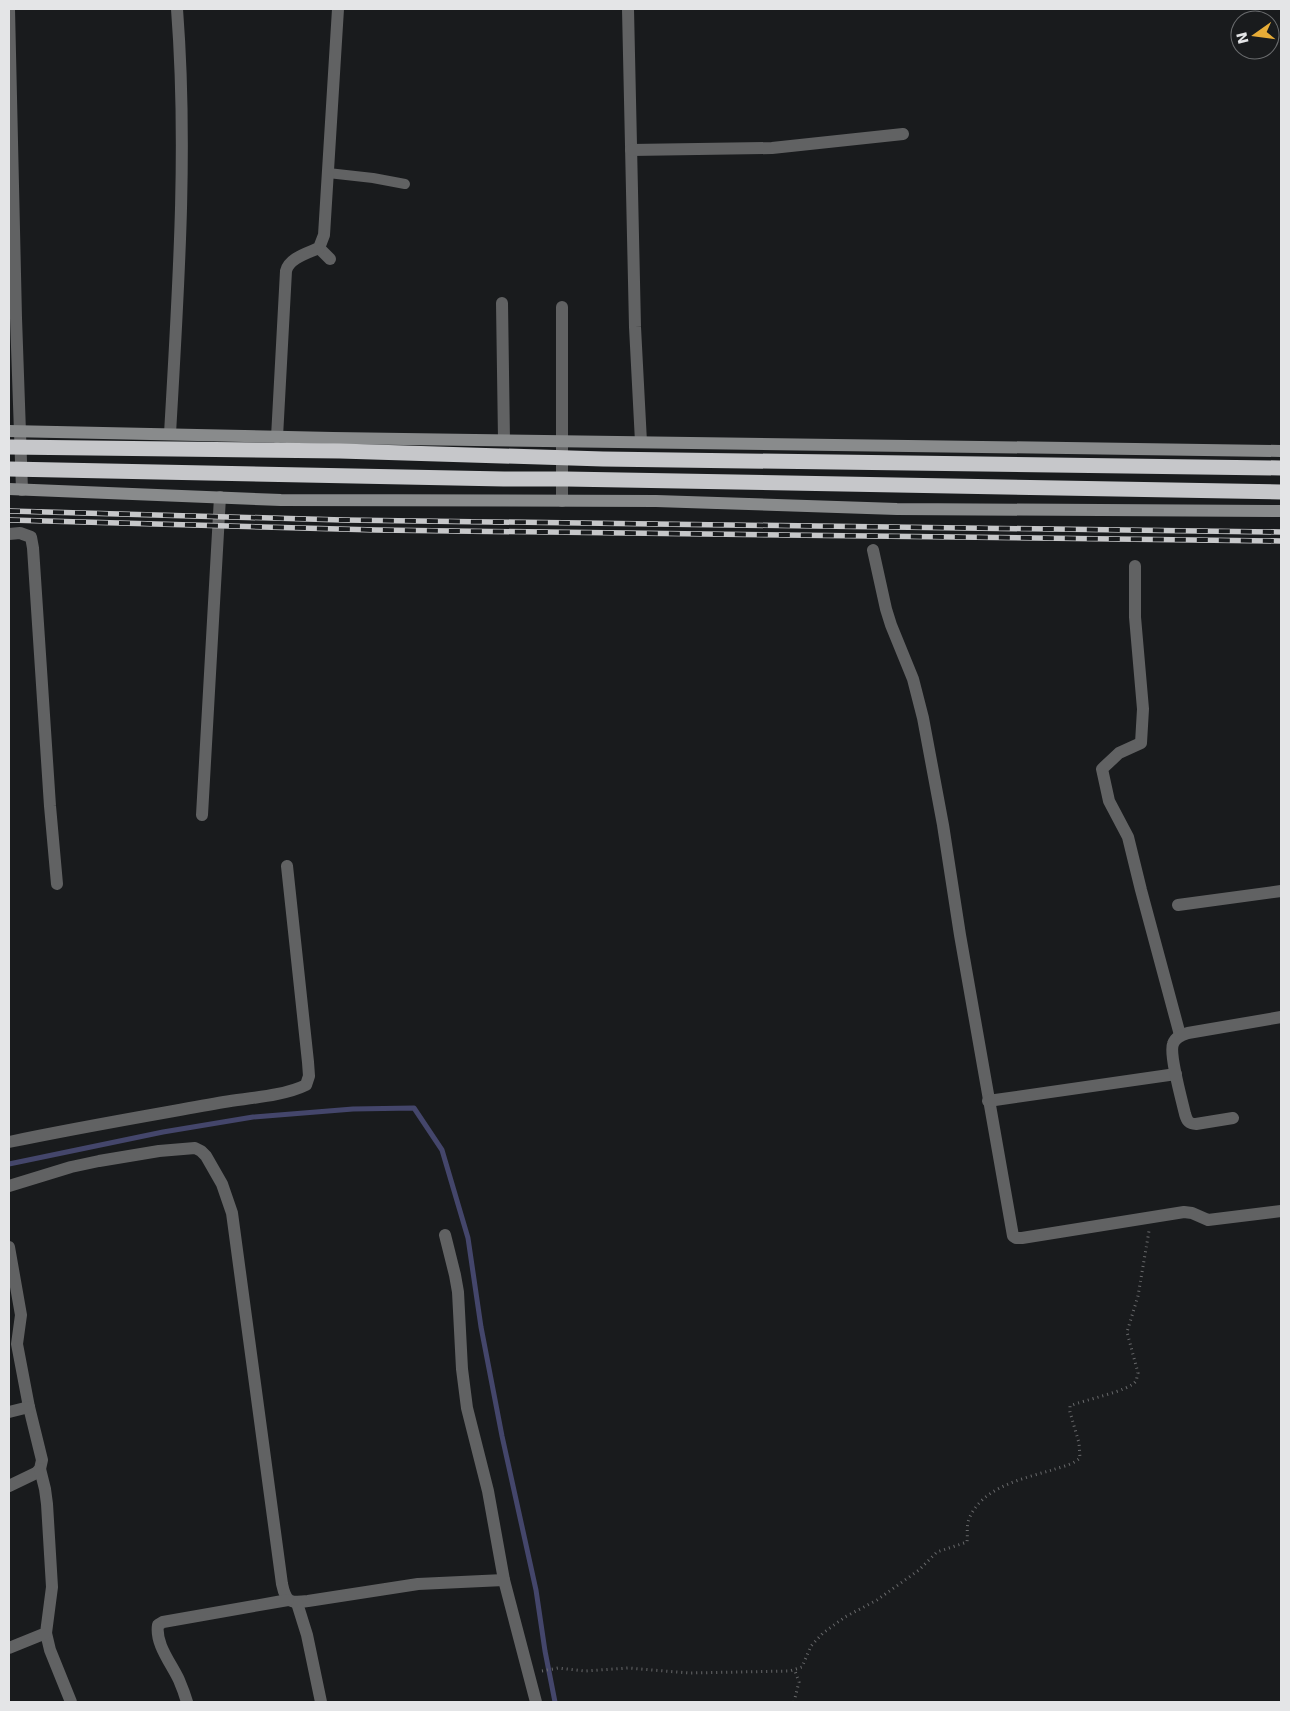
<svg xmlns="http://www.w3.org/2000/svg" width="1290" height="1711" font-family="'DejaVu Sans',sans-serif">
	<style>
		.lines { fill: none; stroke-linecap: round; stroke-linejoin: round }
		.stream { stroke: #44466b; stroke-width: 5 }
		.path { stroke: #68696b; stroke-width: 3; stroke-dasharray: 1 4; stroke-linecap: butt }
		.lane { stroke: #616263; stroke-width: 10 }
		.street { stroke: #616263; stroke-width: 12 }
		.secondary { stroke: #898b8c; stroke-width: 12 }
		.highway { stroke: #c6c7ca; stroke-width: 15 }
		.rail-casing { stroke: #c6c7c9; stroke-width: 5.5 }
		.rail { stroke: #191b1d; stroke-width: 4; stroke-dasharray: 11; stroke-linecap: butt }
	</style>
	<rect width="100%" height="100%" fill="#191b1d"/>
	<g class="lines">
		<!-- stream -->
		<path class="stream" d="M9,1164L163,1132L253,1117L353,1109L414,1108L442,1150L468,1238L481,1327L502,1436L536,1590L545,1651L555,1702"/>
		<!-- path -->
		<g class="path">
			<path d="M542,1671L558,1668L585,1671L628,1668L689,1673L790,1671L802,1667L811,1646L823,1633L845,1617L877,1600L919,1570L937,1552L967,1542C968,1535 966,1527 969,1519C982,1487 1022,1479 1052,1470C1061,1467 1072,1465 1080,1458L1079,1443L1070,1412V1406C1083,1400 1130,1391 1136,1381C1137,1379 1137,1375 1138,1373L1127,1332L1138,1296L1149,1231"/>
			<path d="M794,1702L799,1682L795,1671"/>
		</g>
		<!-- lane -->
		<path class="lane" d="M328,173L373,178L405,184"/>
		<!-- street -->
		<g class="street">
			<path d="M9,9L16,318L22,490"/>
			<path d="M628,9L635,327L641,442"/>
			<path d="M631,150L772,148L903,134"/>
			<path d="M319,248L330,259"/>
			<path d="M502,303L504,440"/>
			<path d="M170,434C178,293 188,151 177,9"/>
			<path d="M277,437L286,271C289,258 308,253 319,248L324,235L338,9"/>
			<path d="M562,501V307"/>
			<path d="M9,534L20,533L31,537L33,548L50,806L57,884"/>
			<path d="M873,550L886,609L891,625L913,679L923,718L943,825L960,935L1013,1236L1016,1238H1022L1184,1212L1192,1213L1208,1220L1281,1211"/>
			<path d="M1135,566V617L1143,709L1141,743L1119,753L1102,769L1109,801L1128,837L1141,890L1180,1035"/>
			<path d="M202,815L220,497"/>
			<path d="M1178,905L1281,891"/>
			<path d="M988,1101L1176,1074"/>
			<path d="M1233,1118L1196,1124C1189,1124 1187,1121 1185,1114C1182,1101 1169,1054 1173,1044C1175,1037 1182,1035 1188,1033L1281,1017"/>
			<path d="M9,1142C80,1127 152,1115 224,1102C248,1098 284,1096 306,1085L309,1076L308,1062L287,866"/>
			<path d="M9,1186L71,1167L99,1161L159,1151L195,1148L201,1151L206,1156L222,1184L232,1213L282,1584C286,1603 290,1603 308,1601L418,1584L504,1580"/>
			<path d="M445,1235L455,1275L458,1292L462,1369L467,1408L488,1491L504,1580L536,1702"/>
			<path d="M9,1247L21,1315L17,1344L29,1407L42,1460L40,1469L36,1473L9,1486"/>
			<path d="M9,1412L29,1407"/>
			<path d="M297,1603L307,1635L321,1702"/>
			<path d="M46,1633L50,1650L71,1702"/>
			<path d="M9,1648L46,1633L52,1587L47,1504L45,1489L40,1469"/>
			<path d="M187,1702C185,1695 182,1687 179,1680C171,1663 155,1644 158,1625L163,1622L288,1600"/>
		</g>
		<!-- secondary -->
		<g class="secondary">
			<path d="M9,431L333,438L1281,451"/>
			<path d="M9,489L281,500L656,501L897,509L1281,511"/>
		</g>
		<!-- highway -->
		<g class="highway">
			<path d="M9,447L340,451L603,459L1281,468"/>
			<path d="M9,469L504,479H566L1281,492"/>
		</g>
		<defs>
			<g id="rail">
				<path d="M9,511L343,520L1281,532"/>
				<path d="M9,520L376,530L1281,541"/>
			</g>
		</defs>
		<!-- rail casing -->
		<use href="#rail" class="rail-casing"/>
		<!-- rail -->
		<use href="#rail" class="rail"/>
	</g>
	<!-- border -->
	<rect width="1290" height="1711" fill="none" stroke="#e4e5e7" stroke-width="20"/>
	<!-- north arrow -->
	<g transform="translate(1255 35) rotate(256)"><circle r="24" fill="#191b1d" stroke="#6a6c6e"/>
	<path d="M0-4L9 19L0 12L-9 19Z" fill="#e7ac37"/>
	<text y="-8" font-size="14" font-weight="bold" text-anchor="middle" fill="#e4e5e7">N</text>
	</g>
</svg>
